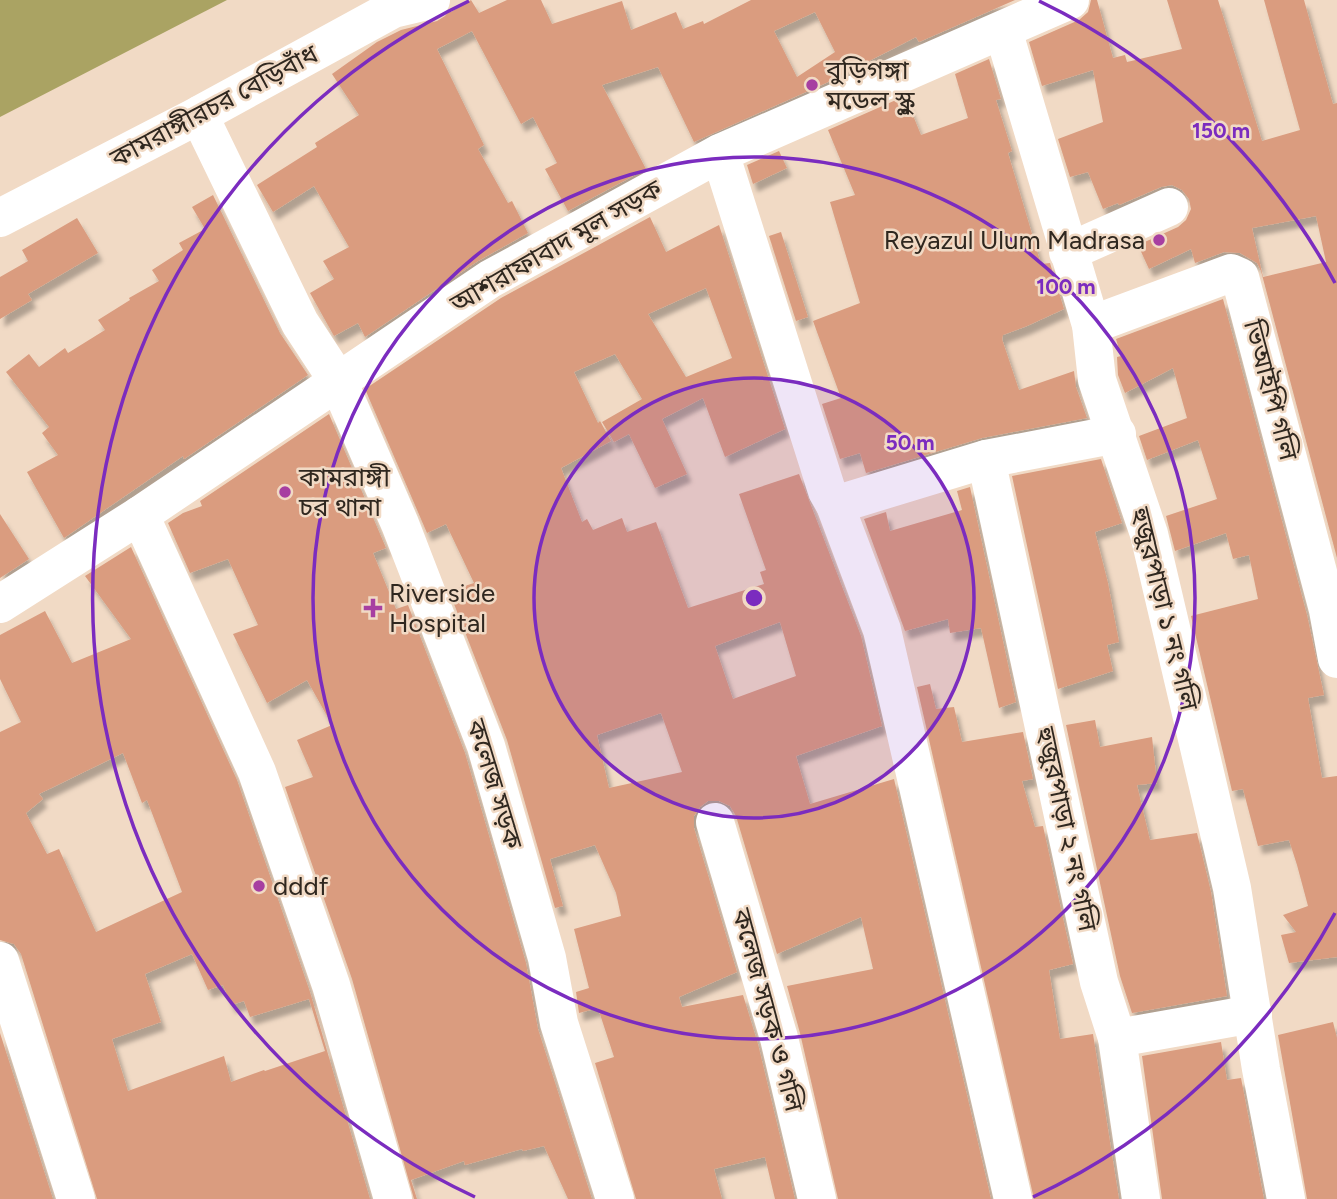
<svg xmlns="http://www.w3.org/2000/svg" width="1337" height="1199" font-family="Figtree,'Noto Sans Bengali',sans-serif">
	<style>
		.water { fill: #aaa363 }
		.building { fill: #da9c7f; fill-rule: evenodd; filter: url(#shadow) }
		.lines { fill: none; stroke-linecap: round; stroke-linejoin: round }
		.minor { stroke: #fff; stroke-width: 38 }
		.ring { fill: none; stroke: #7b2cbf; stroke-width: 3.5 }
		.poi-dot { fill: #a73fa1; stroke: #f1dac5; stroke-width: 2.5 }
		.labels { text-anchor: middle; stroke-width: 5; stroke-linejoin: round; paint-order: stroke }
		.poi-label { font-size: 26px; fill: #2f271f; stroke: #f1dac5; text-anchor: start }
		.street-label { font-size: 26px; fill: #2f271f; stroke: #f1dac5 }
		.centre { fill: #7b2cbf; stroke: #f1dac5; stroke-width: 3.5 }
		.ring-label { font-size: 21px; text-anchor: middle; font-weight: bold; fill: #7b2cbf; stroke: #f1dac5; stroke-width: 5; stroke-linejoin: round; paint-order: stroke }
	</style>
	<defs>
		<filter id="shadow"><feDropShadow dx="4.5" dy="8" stdDeviation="2" flood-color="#0004"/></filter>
	</defs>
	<rect width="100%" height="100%" fill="#f1dac5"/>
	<!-- water -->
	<path class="water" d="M0,0H227L0,117Z"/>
	<!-- building -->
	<g class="building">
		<path d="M471,0L479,13L507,0H541L552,24L622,1L631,30L676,12L683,29L703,21L704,24L751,0H1015L919,42L916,37L826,83L694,142L658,67L602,85L646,169L568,211L545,169L557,163L533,117L521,124L472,31L437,49L484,145L478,149L508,203L512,201L528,233L478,261L365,337L358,323L334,336L310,293L334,279L323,261L349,247L314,186L273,212L257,185L317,147L315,143L359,115L332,74L377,42L401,30L437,21L445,16L450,10L451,12ZM815,12L835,52L797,77L774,31Z"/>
		<path d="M1091,0H1097L1113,58L1125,55L1127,62L1182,49L1167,0H1218L1262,141L1300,130L1264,0H1304L1333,104L1337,103V558L1261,271L1257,263L1240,253L1224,252L1195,263L1191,249L1149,269L1138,245L1178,227L1186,220L1191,209L1189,199L1182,190L1172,185L1161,187L1119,205L1118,203L1103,209L1088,172L1070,177L1058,139L1103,122L1093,70L1042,86L1029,42L1079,20L1088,12ZM1316,216L1326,262L1263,277L1252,228Z"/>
		<path d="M989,59L1001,99L996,100L1012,151L1008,153L1041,264L1050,263L1064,309L1027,326L1003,335L1002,339L1019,390L1074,371L1076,387L1087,418L982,438L866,473L860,453L840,459L822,404L841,398L813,321L860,303L830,202L855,195L828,130L905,96L921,135L968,118L955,74Z"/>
		<path d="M779,151L787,168L753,184L747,165Z"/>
		<path d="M213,195L280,333L308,375L184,459L183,456L64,538L27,472L58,455L42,433L49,427L6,372L29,354L39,367L65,348L68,353L105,330L98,320L130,300L129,298L159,281L152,270L183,250L179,243L205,229L192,207Z"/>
		<path d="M650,217L666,252L719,225L785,429L725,457L703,398L662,419L687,474L655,488L629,434L614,442L602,422L642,399L615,354L574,372L598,423L600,421L611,441L561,468L582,522L587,519L593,530L622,518L627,532L656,522L688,608L764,584L760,572L766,570L739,494L799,474L861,636L882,726L796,756L810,804L894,779L991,1199H838L800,1033L787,986L873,969L861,917L777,954L736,816L730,806L719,801H708L700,807L694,816V828L737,972L679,997L682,1007L743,995L758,1044L795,1199H775L765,1157L714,1169L722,1199H636L595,1063L614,1057L598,1008L579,1013L576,992L589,988L574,929L621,916L616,893L595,845L550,859L563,906L555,908L507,740L449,591L474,583L446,524L427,533L365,389L501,298ZM706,288L732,358L686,377L648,314ZM780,622L796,676L733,699L715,646ZM661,713L682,772L609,788L597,735Z"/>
		<path d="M77,218L98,253L28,294L32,300L0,319V277L28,261L22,250Z"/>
		<path d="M781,232L808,317L796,321L769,236Z"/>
		<path d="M1223,299L1307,615L1324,695L1308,698L1322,778L1337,776V957L1289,963L1281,935L1296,932L1283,915L1308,906L1297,865L1289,840L1258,846L1243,789L1232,791L1191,616L1258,599L1249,555L1233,559L1226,533L1175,551L1166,516L1217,499L1198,440L1147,460L1139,436L1187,418L1173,368L1125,393L1118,375L1117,357L1121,356L1116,339Z"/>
		<path d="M329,414L386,548L373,553L396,609L408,605L465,753L526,963L538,1029L592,1199H568L544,1146L523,1151L522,1149L465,1165L464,1161L411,1180L417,1199H414L352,979L285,787L313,777L297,740L332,725L307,680L267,703L233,634L258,625L228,559L190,573L168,523L183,513L202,506L200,501Z"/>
		<path d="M1101,459L1122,523L1095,532L1108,583L1119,642L1107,645L1113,671L1058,689L1012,476Z"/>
		<path d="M970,487L1016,702L999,708L981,628L950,633L948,619L905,631L864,519L886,512L890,531L962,510L957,491Z"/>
		<path d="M0,514L29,559L0,578Z"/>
		<path d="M131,547L237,780L310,992L370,1199H97L21,954L14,944L0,940V732L21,722L0,679V635L45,611L72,663L131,639L85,576ZM123,753L142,803L147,800L182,892L96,932L59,849L47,854L26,813L43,799L39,794ZM192,954L208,990L223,985L231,1005L244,1001L250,1017L309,999L325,1051L265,1071L264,1070L231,1082L224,1056L128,1091L112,1039L161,1022L145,974Z"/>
		<path d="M930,684L936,709L954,707L962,742L1023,732L1033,779L1022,781L1035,827L1043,826L1073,964L1049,970L1060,1039L1093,1034L1119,1199H1034L917,687Z"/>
		<path d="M1095,720L1100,747L1152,737L1157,783L1137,785L1150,840L1197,833L1211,892L1227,996L1132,1013L1120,976L1066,725Z"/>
		<path d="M1333,1022L1337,1038V1199H1307L1278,1035Z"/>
		<path d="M0,1033L53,1199H0Z"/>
		<path d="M1221,1042L1227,1080L1241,1078L1264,1199H1162L1142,1056Z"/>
	</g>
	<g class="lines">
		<!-- minor -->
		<g class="minor">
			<path d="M1003,30L1091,325L1097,380L1149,534L1232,888L1261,1069L1286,1199"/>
			<path d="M199,115L300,323L338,381L400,524L486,746L547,958L559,1023L615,1199"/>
			<path d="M720,153L827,491L835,505L882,630L1013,1199"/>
			<path d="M0,218L199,115L393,9L431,0"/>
			<path d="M1068,252L1169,207"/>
			<path d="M1091,325L1231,273L1240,277L1328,610L1337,659"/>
			<path d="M986,459L1099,982L1117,1038L1141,1199"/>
			<path d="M835,505L986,459L1117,434"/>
			<path d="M140,515L257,772L331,985L393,1199"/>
			<path d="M0,604L140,515L490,279L720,153L1070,0"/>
			<path d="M715,822L779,1038L817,1199"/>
			<path d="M0,961L76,1199"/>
			<path d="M1117,1038L1253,1014"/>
		</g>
	</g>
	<!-- distance rings -->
	<circle cx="754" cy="598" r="220" fill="#7b2cbf" fill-opacity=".12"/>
	<g class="ring">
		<circle cx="754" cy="598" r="220"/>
		<circle cx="754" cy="598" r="441"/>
		<path d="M1335 913A661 661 0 0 1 1033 1197M475 1197A661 661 0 0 1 469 1M1039 1A661 661 0 0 1 1335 283"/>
	</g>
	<!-- markers -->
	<g class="poi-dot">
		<circle cx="812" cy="85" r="7"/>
		<circle cx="1159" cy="240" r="7"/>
		<circle cx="285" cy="492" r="7"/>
		<path d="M369.5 597.5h7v7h7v7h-7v7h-7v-7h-7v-7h7z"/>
		<circle cx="259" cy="886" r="7"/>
	</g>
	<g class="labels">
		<!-- poi labels -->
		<g class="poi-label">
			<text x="826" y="79">বুড়িগঙ্গা<tspan x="826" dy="30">মডেল স্কুল</tspan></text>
			<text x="1145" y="249" text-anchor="end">Reyazul Ulum Madrasa</text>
			<text x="299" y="486">কামরাঙ্গী<tspan x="299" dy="30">চর থানা</tspan></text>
			<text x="389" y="602">Riverside<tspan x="389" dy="30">Hospital</tspan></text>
			<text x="273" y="895">dddf</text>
		</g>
		<!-- street labels -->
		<g class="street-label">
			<text transform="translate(214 106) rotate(-28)" y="9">কামরাঙ্গীরচর বেড়িবাঁধ</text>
			<text transform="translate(556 246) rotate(-30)" y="9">আশরাফাবাদ মূল সড়ক</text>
			<text transform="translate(1271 390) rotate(75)" y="9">ভিআইপি গলি</text>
			<text transform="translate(1165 609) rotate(76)" y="9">হুজুরপাড়া ১ নং গলি</text>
			<text transform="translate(495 784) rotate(73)" y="9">কলেজ সড়ক</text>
			<text transform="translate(1067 829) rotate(78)" y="9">হুজুরপাড়া ২ নং গলি</text>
			<text transform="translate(768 1010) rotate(75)" y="9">কলেজ সড়ক ও গলি</text>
		</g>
	</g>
	<circle cx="754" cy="598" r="10" class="centre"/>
	<g class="ring-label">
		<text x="1221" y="138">150 m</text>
		<text x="1066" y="294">100 m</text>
		<text x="910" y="450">50 m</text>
	</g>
</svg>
